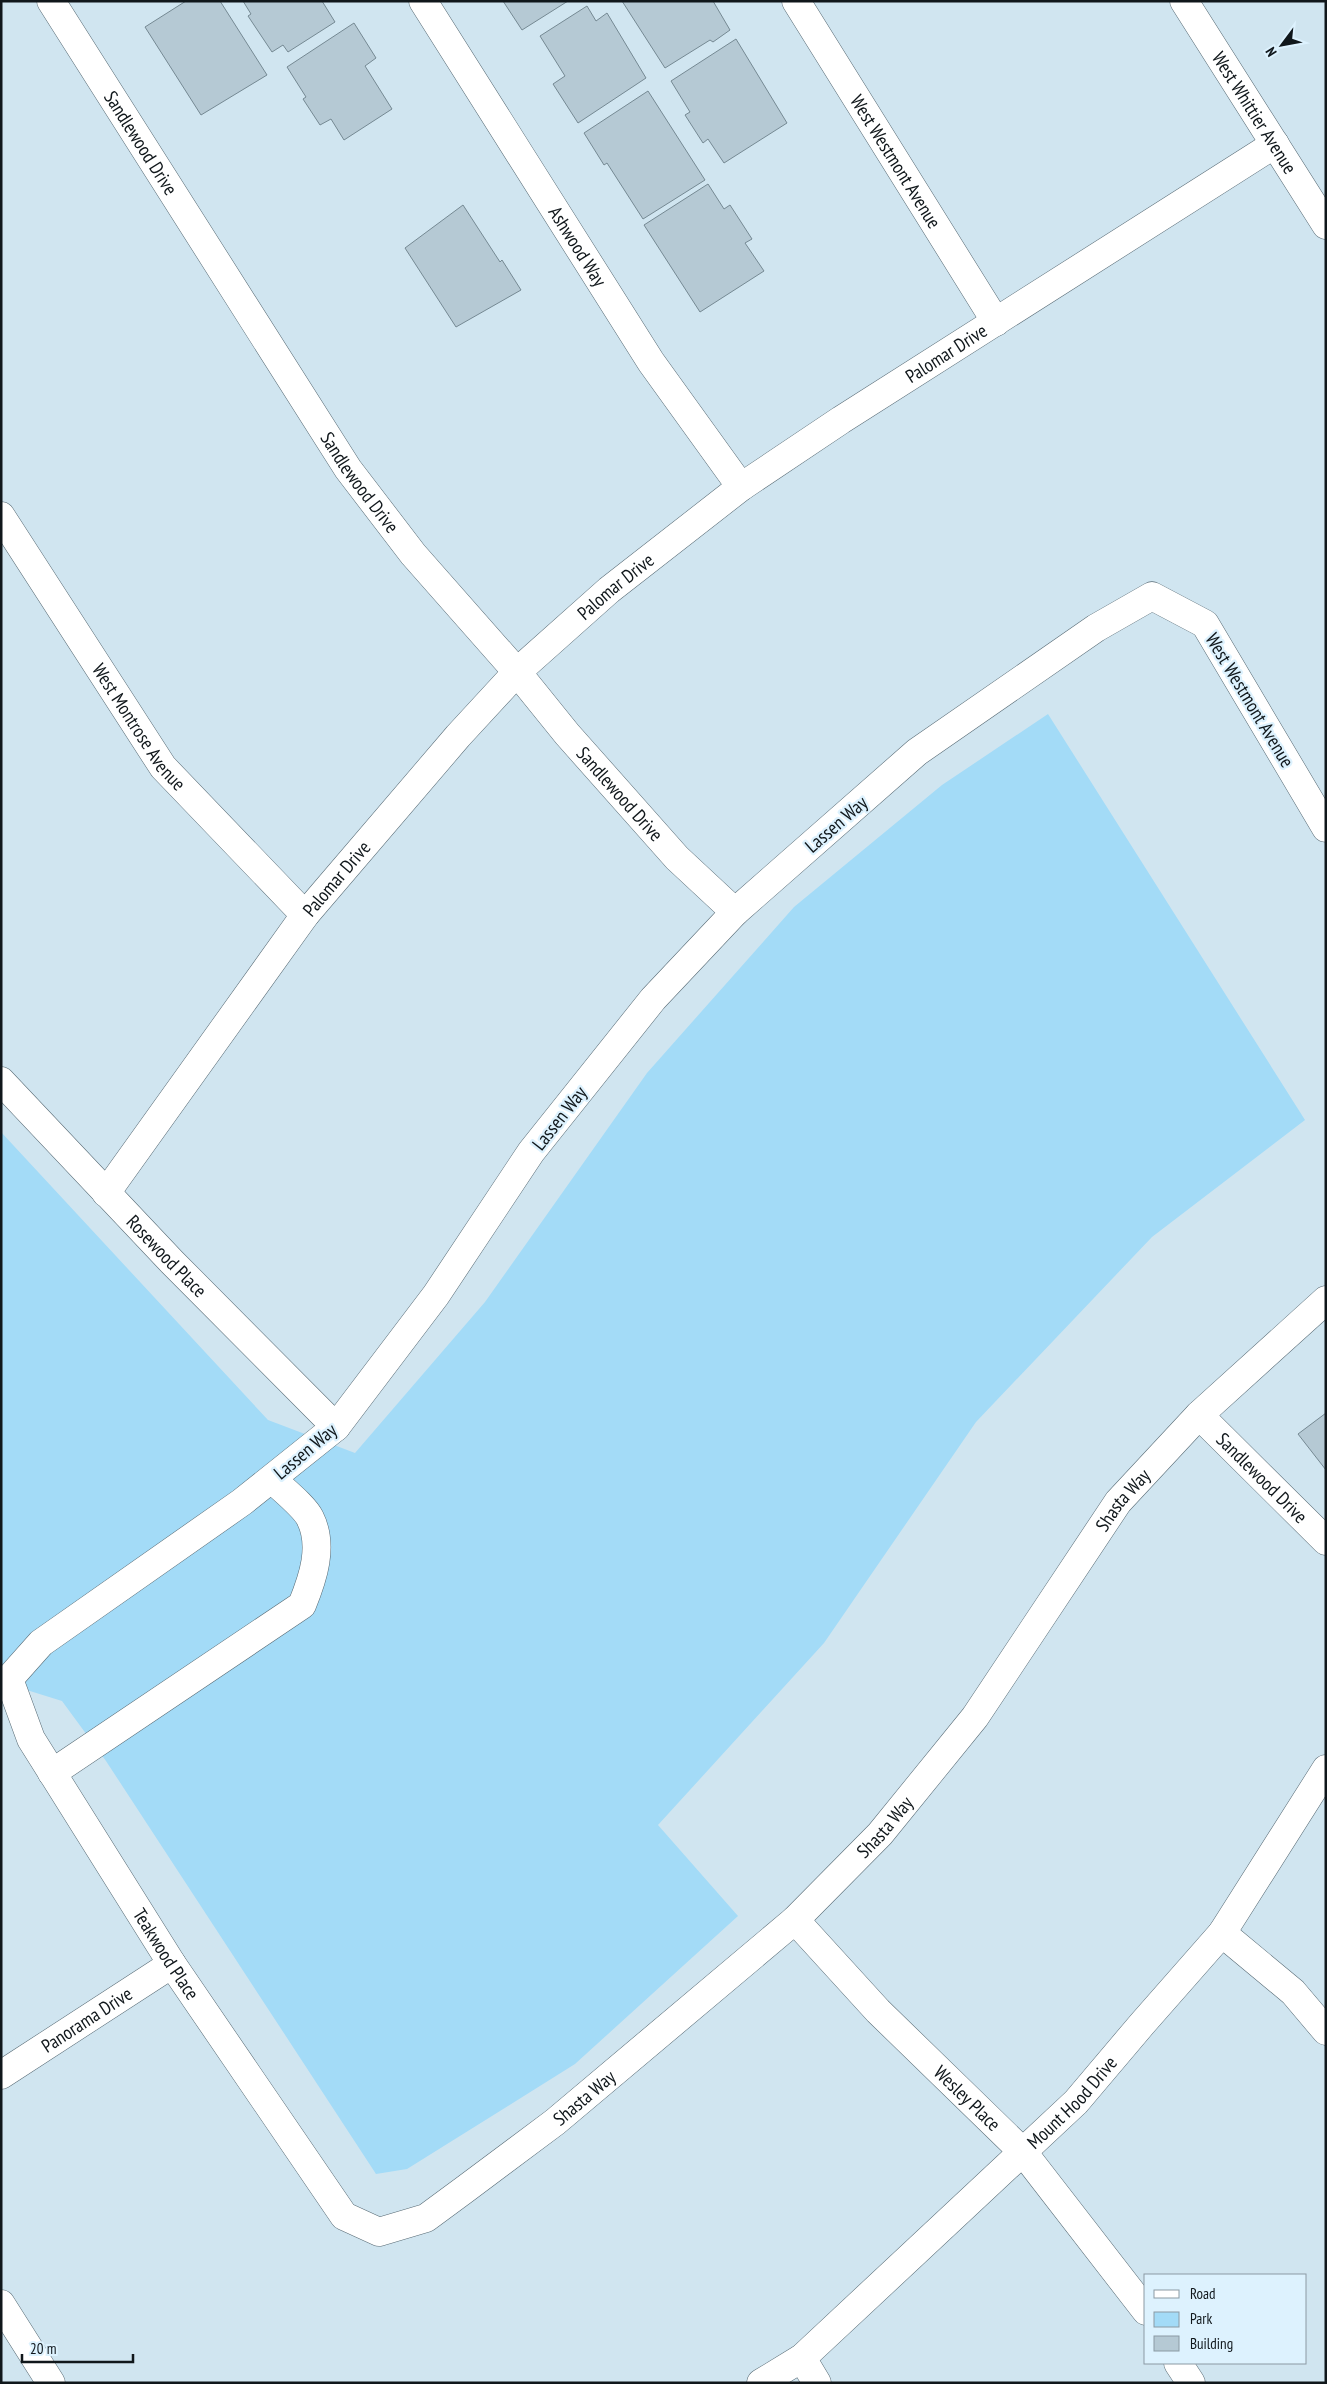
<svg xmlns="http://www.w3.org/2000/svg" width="1327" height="2384" font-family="'PT Sans Narrow',sans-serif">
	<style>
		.green { fill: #a3dbf7 }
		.building { fill: #b5c9d4; stroke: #758993 }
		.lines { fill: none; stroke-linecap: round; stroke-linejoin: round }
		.minor-casing { stroke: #586b75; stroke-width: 29 }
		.minor { stroke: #fff; stroke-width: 28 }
		.labels { text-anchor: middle; stroke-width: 4.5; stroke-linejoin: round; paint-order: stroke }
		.street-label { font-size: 19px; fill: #10171b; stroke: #ddf2fe }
	</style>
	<rect width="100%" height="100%" fill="#d0e5f0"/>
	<!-- green -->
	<path class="green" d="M1048,714L1305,1120L1152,1237L976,1422L824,1643L658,1825L738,1916L575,2064L407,2169L376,2174L106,1761L62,1701L1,1682V1132L268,1420L355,1453L485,1302L647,1073L794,907L942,785Z"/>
	<!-- building -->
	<g class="building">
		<path d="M186,1H220L267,75L201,115L145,27Z"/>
		<path d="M243,1H322L335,22L288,52L283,45L272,52L248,16L251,14Z"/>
		<path d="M503,1H568L522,30Z"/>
		<path d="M622,1H713L730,30L713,42L710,40L665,68Z"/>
		<path d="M587,6L596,21L607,13L646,78L578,123L553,84L565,76L540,36Z"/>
		<path d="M354,23L376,58L365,66L392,109L344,140L331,119L320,125L303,99L306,97L287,67Z"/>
		<path d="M736,39L787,123L724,163L708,139L703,143L685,115L690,112L671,81Z"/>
		<path d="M648,91L705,180L643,219L607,163L604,165L584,133Z"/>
		<path d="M708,184L724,209L730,205L752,239L745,243L764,271L700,312L644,225Z"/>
		<path d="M463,205L500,262L502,260L521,290L456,327L405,248Z"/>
		<path d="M1326,1413V1470L1298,1434Z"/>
	</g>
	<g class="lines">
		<defs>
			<g id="minor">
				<path id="s1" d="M51,1L348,469L413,554L517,672L567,734L677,858L735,912"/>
				<path id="s2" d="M423,1L651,362L741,487"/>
				<path id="s3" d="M796,1L996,322"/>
				<path id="s4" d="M1184,1L1326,225"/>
				<path id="s5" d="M1,516L163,767L305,915"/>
				<path id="s6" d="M1326,828L1205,624L1152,596L1096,628L917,752L735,912L653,999L531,1152L436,1295L336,1427L242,1502L41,1643L9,1679L31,1739L172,1964L344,2216L379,2232L426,2218L464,2190L555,2122L795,1920L880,1834L975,1717L1118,1502L1199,1415L1326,1300"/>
				<path id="s7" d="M1,1081L172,1262L336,1427"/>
				<path id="s8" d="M106,1193L305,915L458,736L517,672L609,590L741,487L841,420L1275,144"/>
				<path id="s9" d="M1199,1415L1326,1541"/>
				<path d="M52,1773L302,1605C313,1578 324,1546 310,1518C304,1506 282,1489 272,1479"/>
				<path id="s10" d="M795,1920L878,2011L1023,2152L1146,2311"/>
				<path d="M1222,1933L1293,1992L1326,2031"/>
				<path id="s11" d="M1,2075L172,1964"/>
				<path d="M1,2304L51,2383"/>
				<path d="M802,2358L817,2383"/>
				<path d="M1178,2363L1191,2383"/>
				<path id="s12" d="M761,2383L802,2358L1076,2102L1142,2024L1222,1933L1326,1769"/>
			</g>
		</defs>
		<!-- minor casing -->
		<use href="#minor" class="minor-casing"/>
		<!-- minor -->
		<use href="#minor" class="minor"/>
	</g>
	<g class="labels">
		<!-- street labels -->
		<g class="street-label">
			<text dy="7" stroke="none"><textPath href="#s4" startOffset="132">West Whittier Avenue</textPath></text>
			<text dy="7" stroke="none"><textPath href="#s1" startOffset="168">Sandlewood Drive</textPath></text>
			<text dy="7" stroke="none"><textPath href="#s3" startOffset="189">West Westmont Avenue</textPath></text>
			<text dy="7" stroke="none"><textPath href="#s2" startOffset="290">Ashwood Way</textPath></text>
			<text dy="7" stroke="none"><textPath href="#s8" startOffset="1200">Palomar Drive</textPath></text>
			<text dy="7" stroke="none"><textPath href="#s1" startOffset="572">Sandlewood Drive</textPath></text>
			<text dy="7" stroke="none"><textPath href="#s8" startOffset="795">Palomar Drive</textPath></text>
			<text transform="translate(1250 700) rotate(59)" y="7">West Westmont Avenue</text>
			<text dy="7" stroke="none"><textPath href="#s5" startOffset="252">West Montrose Avenue</textPath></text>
			<text dy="7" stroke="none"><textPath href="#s1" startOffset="978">Sandlewood Drive</textPath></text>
			<text transform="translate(836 824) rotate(-41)" y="7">Lassen Way</text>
			<text dy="7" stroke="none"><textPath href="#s8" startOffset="390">Palomar Drive</textPath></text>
			<text transform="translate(559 1118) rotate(-52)" y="7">Lassen Way</text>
			<text dy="7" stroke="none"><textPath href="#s7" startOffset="241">Rosewood Place</textPath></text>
			<text transform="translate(305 1451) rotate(-40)" y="7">Lassen Way</text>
			<text dy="7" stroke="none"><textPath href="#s9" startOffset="89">Sandlewood Drive</textPath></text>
			<text dy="7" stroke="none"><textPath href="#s6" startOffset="3619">Shasta Way</textPath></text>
			<text dy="7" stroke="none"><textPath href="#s6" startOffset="3214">Shasta Way</textPath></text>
			<text dy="7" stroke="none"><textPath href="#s6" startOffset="2206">Teakwood Place</textPath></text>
			<text dy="7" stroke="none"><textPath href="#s11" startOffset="102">Panorama Drive</textPath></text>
			<text dy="7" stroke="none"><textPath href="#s6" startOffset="2809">Shasta Way</textPath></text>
			<text dy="7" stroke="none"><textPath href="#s10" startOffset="248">Wesley Place</textPath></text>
			<text dy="7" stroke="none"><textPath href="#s12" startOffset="420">Mount Hood Drive</textPath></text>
		</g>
	</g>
	<!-- border -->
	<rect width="1327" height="2384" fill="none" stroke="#10171b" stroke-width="5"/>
	<!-- legend -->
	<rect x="1144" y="2274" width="162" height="90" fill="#ddf2fe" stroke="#8b9aa3"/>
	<rect x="1154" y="2290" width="25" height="8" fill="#ffffff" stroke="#8b9aa3"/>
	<text x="1190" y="2299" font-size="15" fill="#10171b">Road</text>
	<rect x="1154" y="2312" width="25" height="15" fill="#a3dbf7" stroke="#8b9aa3"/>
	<text x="1190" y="2324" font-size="15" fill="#10171b">Park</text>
	<rect x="1154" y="2336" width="25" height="15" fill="#b5c9d4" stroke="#8b9aa3"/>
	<text x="1190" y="2349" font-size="15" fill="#10171b">Building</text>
	<!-- north arrow -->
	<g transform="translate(1282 45) rotate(238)" stroke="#ddf2fe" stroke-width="4" paint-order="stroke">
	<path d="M0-4L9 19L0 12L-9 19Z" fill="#10171b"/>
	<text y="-8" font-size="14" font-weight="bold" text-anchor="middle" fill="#10171b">N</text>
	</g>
	<!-- scale -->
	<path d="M22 2354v8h111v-8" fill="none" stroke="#10171b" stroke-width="2.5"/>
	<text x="30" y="2354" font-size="15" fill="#10171b" stroke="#ddf2fe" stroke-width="4" paint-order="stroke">20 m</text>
</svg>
